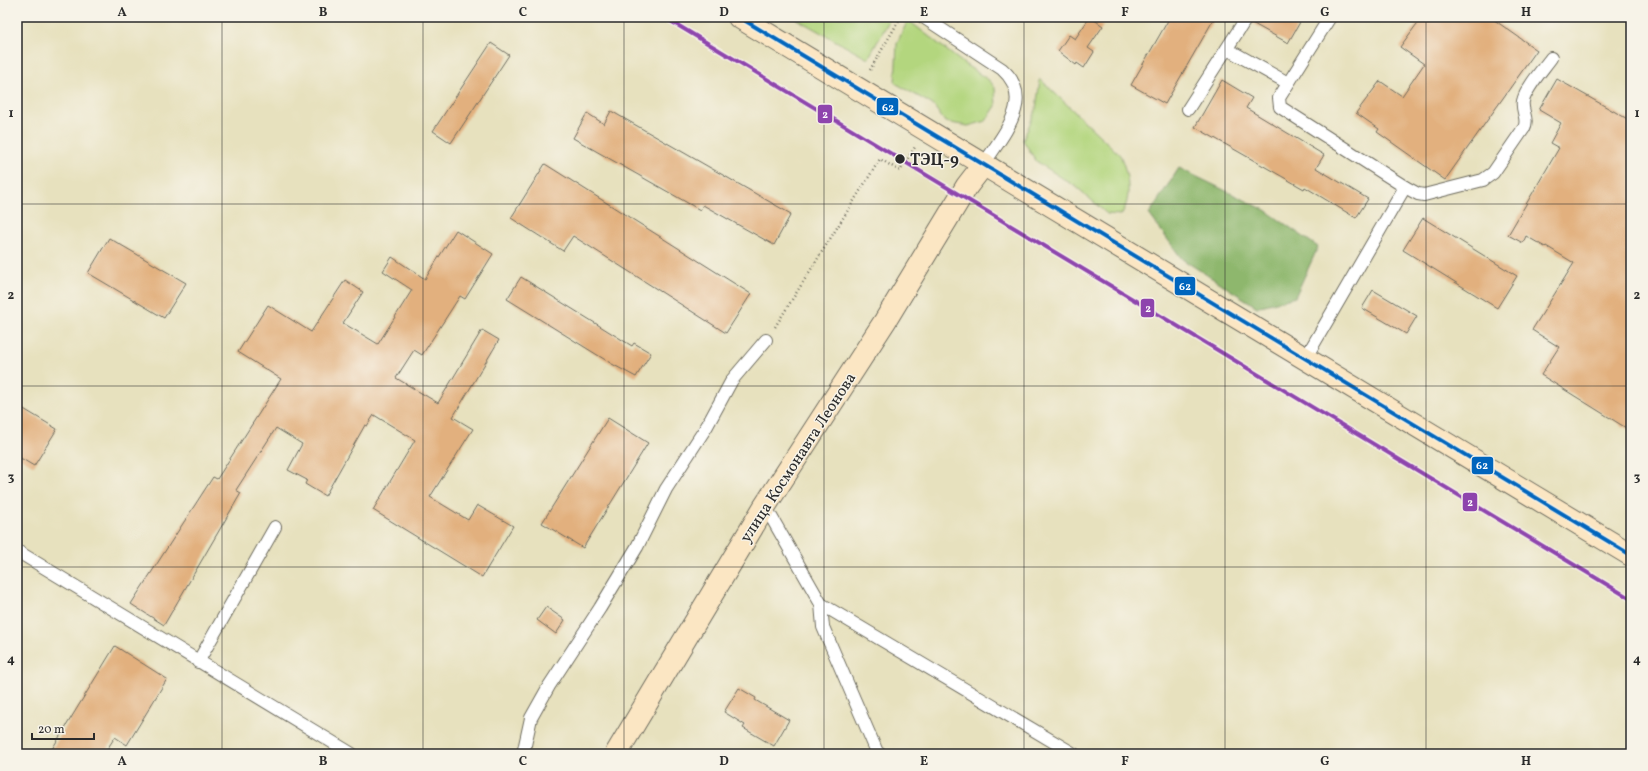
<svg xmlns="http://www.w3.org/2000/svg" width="1648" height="771" font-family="Vollkorn,serif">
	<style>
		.green { fill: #b3d67e; stroke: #6f8054 }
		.forest { fill: #8eb76d; stroke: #5c714c }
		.building { fill: #e2b07e }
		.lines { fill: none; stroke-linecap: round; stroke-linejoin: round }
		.lane-casing { stroke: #6d6b5e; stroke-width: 14 }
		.secondary-casing { stroke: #6d6b5e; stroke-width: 24 }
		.path { stroke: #6d6b5e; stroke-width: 2.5; stroke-dasharray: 1 3; stroke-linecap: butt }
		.lane { stroke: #fff; stroke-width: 12 }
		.secondary { stroke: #fbe6c3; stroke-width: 22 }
		.bus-1-casing { stroke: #f7f3e8; stroke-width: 7 }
		.bus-1 { stroke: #0065bd; stroke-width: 4 }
		.tram-1-casing { stroke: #f7f3e8; stroke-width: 7 }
		.tram-1 { stroke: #8e44ad; stroke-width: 4 }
		.grid { fill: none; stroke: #2b2b2b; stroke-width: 1; stroke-opacity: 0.55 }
		.stop-dot { fill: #2b2b2b; stroke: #f7f3e8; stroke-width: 1.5 }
		.labels { text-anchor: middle; stroke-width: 3; stroke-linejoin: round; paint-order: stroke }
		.stop-label { font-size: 16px; font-weight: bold; fill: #2b2b2b; stroke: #f7f3e8; text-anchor: start }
		.street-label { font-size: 16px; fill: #2b2b2b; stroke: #f7f3e8 }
		.line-badge { stroke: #f7f3e8; stroke-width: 1.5 }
		.badge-label { font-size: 11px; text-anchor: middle; font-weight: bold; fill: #fff }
		.neatline { fill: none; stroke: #2b2b2b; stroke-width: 1.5 }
		.grid-label { font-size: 13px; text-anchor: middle; font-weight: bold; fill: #2b2b2b }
	</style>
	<rect width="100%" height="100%" fill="#f7f3e8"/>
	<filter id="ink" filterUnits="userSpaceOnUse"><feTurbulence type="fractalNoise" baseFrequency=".025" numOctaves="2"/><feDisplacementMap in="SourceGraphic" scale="8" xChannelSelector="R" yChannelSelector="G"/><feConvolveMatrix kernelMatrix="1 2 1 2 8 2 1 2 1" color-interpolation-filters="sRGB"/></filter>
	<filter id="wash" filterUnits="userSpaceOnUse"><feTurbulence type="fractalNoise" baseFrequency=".012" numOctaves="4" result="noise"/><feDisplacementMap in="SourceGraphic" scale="16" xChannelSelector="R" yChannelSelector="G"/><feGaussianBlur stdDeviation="0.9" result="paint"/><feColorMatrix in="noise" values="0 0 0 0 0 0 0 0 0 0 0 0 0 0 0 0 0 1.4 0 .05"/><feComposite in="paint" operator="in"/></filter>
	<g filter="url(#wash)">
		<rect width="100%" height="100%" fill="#e7e1be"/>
		<!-- green -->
		<g class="green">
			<path d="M793,17H891L868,59Z"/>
			<path d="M908,20L963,63L990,81L995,88L996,106L986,121L968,126L945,122L933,105L895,83L897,43Z"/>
			<path d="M1040,79L1120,155C1128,174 1133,197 1121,215L1107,214L1079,189L1036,161L1023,140L1036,109Z"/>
		</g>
		<!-- forest -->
		<path class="forest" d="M1179,168L1265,210L1318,247L1295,297L1257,307L1182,259L1149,214Z"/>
		<g id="blocks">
			<!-- building -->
			<g class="building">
				<path d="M1090,17L1103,26L1088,48L1094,52L1084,68L1077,63L1076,65L1058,51L1069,35L1075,39Z"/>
				<path d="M1170,17H1215L1165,104L1131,85Z"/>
				<path d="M1254,17H1303L1288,43L1252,23Z"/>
				<path d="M1422,17H1490L1537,50L1445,180L1377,132L1379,129L1356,113L1380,81L1402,96L1424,64L1400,47Z"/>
				<path d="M491,43L509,55L451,143L433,131Z"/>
				<path d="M1557,79L1631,121V431L1541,375L1559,347L1532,330L1574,263L1546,246L1545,247L1526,236L1523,243L1508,235L1559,148L1550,143L1561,123L1539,110Z"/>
				<path d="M1222,80L1252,98L1246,108L1324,155L1316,168L1368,199L1356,218L1305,187L1304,189L1195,127Z"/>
				<path d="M611,111L791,214L774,245L703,205L700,210L573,138L587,113L604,124Z"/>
				<path d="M545,164L751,294L726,333L573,236L563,251L511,218Z"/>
				<path d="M1423,218L1517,276L1497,308L1403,250Z"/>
				<path d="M456,230L493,254L465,299L460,296L422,355L414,350L396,378L438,403L482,330L499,340L453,417L473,429L430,497L468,520L477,505L513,526L482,577L373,510L415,440L374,415L367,426L365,425L325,496L305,484L307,480L288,470L302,444L276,428L236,490L241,493L164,625L131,604L213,477L217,479L281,379L238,352L268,305L311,332L345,280L363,292L343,323L378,344L412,290L383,271L392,257L425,279Z"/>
				<path d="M109,238L186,283L164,318L88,273Z"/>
				<path d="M521,277L632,346L634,343L651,353L636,377L612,364L507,299Z"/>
				<path d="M1373,290L1417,316L1406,334L1362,308Z"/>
				<path d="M17,405L57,429L34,466L17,456Z"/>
				<path d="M608,418L648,443L583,548L542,523Z"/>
				<path d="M546,607L565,620L556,634L537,620Z"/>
				<path d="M115,646L167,679L127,745L115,737L104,754H49Z"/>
				<path d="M739,688L756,698L755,700L789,720L774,746L743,728L745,725L724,712Z"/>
			</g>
		</g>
	</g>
	<g filter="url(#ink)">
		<use href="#blocks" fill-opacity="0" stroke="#6d6b5e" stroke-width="1"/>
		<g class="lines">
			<defs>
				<g id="lane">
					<path d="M923,17L1002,69C1036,99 1003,134 984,164"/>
					<path d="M1227,49L1288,83"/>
					<path d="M1188,109L1247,17"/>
					<path d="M1405,187L1418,194L1424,195L1483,180L1493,173L1524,128C1529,119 1521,111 1523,101C1526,88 1543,69 1551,58"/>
					<path d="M1305,359L1405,187L1280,107L1279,98L1330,17"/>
					<path d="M765,506L821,604L1074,754"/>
					<path d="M17,551L352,754"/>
					<path d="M821,604L823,627L877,752L880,754"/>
					<path d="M198,662L275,527"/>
					<path d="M523,754L531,718L549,686L600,608L637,547L666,489L707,426L732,380L766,340"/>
				</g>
				<g id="secondary">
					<path d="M739,17L1631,555"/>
					<path d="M616,754L765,506L885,321L967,186L984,164"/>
				</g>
			</defs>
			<!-- lane casing -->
			<use href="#lane" class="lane-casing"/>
			<!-- secondary casing -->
			<use href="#secondary" class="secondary-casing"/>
			<!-- path -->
			<g class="path">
				<path d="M870,70L901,17"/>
				<path d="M775,327L880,159L900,171L915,147"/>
			</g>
			<!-- lane -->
			<use href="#lane" class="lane"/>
			<!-- secondary -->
			<use href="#secondary" class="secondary"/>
			<defs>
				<path id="bus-1" d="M739,17L1631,555"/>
			</defs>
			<!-- bus-1 casing -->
			<use href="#bus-1" class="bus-1-casing"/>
			<!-- bus-1 -->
			<use href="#bus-1" class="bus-1"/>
			<defs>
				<path id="tram-1" d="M664,17L1631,599"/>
			</defs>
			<!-- tram-1 casing -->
			<use href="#tram-1" class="tram-1-casing"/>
			<!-- tram-1 -->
			<use href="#tram-1" class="tram-1"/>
		</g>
	</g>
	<!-- grid -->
	<path class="grid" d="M222,17V754M423,17V754M624,17V754M824,17V754M1024,17V754M1225,17V754M1426,17V754M17,204H1631M17,386H1631M17,567H1631"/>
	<!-- markers -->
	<circle class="stop-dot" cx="900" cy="159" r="5.5"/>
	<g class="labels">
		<!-- stop labels -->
		<g class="stop-label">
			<text x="910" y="165">ТЭЦ-9</text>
		</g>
		<!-- street labels -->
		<g class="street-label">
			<text transform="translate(797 457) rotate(-57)" y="6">улица Космонавта Леонова</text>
		</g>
	</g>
	<g class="line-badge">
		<rect x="876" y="97" width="23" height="19" rx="4" fill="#0065bd"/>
		<rect x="817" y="104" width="16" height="20" rx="4" fill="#8e44ad"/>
		<rect x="1174" y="276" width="22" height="20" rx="4" fill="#0065bd"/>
		<rect x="1140" y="298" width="15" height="20" rx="4" fill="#8e44ad"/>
		<rect x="1471" y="456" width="23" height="19" rx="4" fill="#0065bd"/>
		<rect x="1462" y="492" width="16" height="20" rx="4" fill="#8e44ad"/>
	</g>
	<g class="badge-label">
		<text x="888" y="111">62</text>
		<text x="825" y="118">2</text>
		<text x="1185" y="290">62</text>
		<text x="1148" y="312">2</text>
		<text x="1482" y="469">62</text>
		<text x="1470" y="506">2</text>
	</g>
	<!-- margin -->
	<rect width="1648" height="771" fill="none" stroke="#f7f3e8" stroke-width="44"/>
	<!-- scale -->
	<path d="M32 733v6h62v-6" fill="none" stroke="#2b2b2b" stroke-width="2"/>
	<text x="38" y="733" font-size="12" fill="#2b2b2b" stroke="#f7f3e8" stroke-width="3" paint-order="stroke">20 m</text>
	<rect x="22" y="22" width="1604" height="727" class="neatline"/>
	<g class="grid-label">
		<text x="122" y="16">A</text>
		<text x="323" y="16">B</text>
		<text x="523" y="16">C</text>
		<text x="724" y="16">D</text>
		<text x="924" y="16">E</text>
		<text x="1125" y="16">F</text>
		<text x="1325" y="16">G</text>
		<text x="1526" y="16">H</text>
		<text x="11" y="117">1</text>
		<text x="1637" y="117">1</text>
		<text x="11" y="299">2</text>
		<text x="1637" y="299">2</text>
		<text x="11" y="481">3</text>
		<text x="1637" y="481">3</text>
		<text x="11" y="663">4</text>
		<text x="1637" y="663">4</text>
		<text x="122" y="765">A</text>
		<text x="323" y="765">B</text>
		<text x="523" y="765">C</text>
		<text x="724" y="765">D</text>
		<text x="924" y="765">E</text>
		<text x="1125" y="765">F</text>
		<text x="1325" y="765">G</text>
		<text x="1526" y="765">H</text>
	</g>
</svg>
